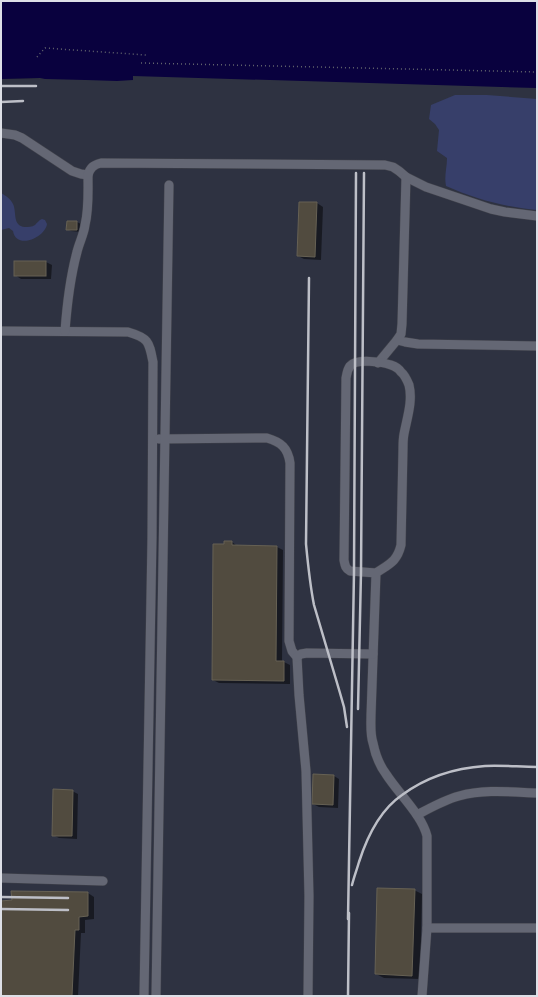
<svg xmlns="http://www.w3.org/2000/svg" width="538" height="997" font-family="Mulish,sans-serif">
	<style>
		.built { fill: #2e3241 }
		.green { fill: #373f6a }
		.water { fill: #09013e }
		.shadow { fill: #0007 }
		.building { fill: #514b3f; stroke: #666154 }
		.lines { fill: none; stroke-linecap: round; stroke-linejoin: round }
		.minor-casing { stroke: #40424b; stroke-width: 10 }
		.path { stroke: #62646d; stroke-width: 1.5; stroke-dasharray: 1 3; stroke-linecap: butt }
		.minor { stroke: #646774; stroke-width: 9 }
		.rail { stroke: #bdbfc7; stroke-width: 2.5 }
	</style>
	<rect width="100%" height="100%" fill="#252732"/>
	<!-- built -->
	<path class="built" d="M537,65V996H1V79Z"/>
	<!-- green -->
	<g class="green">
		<path d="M455,95H487L537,99V210C505,207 475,199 446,186C444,176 447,168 447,158L437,151L439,130L435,124L429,119L431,105Z"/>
		<path d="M1,193C6,196 10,198 13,204C17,212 12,226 25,227C28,227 32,227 35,225C37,223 39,220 42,219L45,220L47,224C45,238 16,250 13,231L9,228L1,230Z"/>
	</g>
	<!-- water -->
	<path class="water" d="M1,1H537V88L133,76V80L117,81L86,80L45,79L40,78L1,79Z"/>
	<!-- shadow -->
	<g class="shadow">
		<path d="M300,203H317L323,207L321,260L304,259L298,256Z"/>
		<path d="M68,222H77L81,224V232L71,231L67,229Z"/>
		<path d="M46,262L52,265L51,279H21L15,275Z"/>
		<path d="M232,542L237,546L277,547L283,550L282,662H284L290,665V684L219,683L213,680L225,545Z"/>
		<path d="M334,776L339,779L338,808L319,807L313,804Z"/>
		<path d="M72,791L78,794L77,839L59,838L53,835Z"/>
		<path d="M414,890L422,894L420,979L384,978L376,974Z"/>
		<path d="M88,893L94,897V919L85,920V933H81L78,996H1V902Z"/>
	</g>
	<!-- building -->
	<g class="building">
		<path d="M299,202H317L315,257L297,256Z"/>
		<path d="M67,221H77V230H66Z"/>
		<rect x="14" y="261" width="32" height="15"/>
		<path d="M224,541H232V545L277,546L276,661H284V681L212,680L213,544H224Z"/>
		<path d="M313,774L334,775L333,805L312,804Z"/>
		<path d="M53,789L73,790L72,836H52Z"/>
		<path d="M377,888L415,889L412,976L375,974Z"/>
		<path d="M11,891L88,892V916L79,917V930H75L72,996H1V901L12,900Z"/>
	</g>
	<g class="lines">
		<defs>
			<g id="minor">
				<path d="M1,133L15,135L22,138L72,171L81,174L88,175"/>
				<path d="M1,331L128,332C149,338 149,342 153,362L152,538L144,996"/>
				<path d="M65,331C67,304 70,278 77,252C79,243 84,234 85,225C89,209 88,192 88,175C90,168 93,165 101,163L385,165L393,167L399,171L406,177L426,187L491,209L505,212L537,216"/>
				<path d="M397,340L405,342L418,344L537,346"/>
				<path d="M378,363L397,340L401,334L402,324L406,177"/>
				<path d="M159,439L267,438C281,442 288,448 290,463L289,641L292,651L297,657L299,695L306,771L309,896L308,996"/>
				<path d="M376,573L350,571C345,568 345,565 344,560L346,378C347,374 347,370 350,366C356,358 382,362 391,365C394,366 399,369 401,372C405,375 407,380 409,385C413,401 407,418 404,434C403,439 403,444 403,449L401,545C397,562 389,564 376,573L371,715C371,724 370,734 373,743C375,753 380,766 386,774C398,793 422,815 427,836C427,840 427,845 427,849V928"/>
				<path d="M297,657L301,654L307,653L373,654"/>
				<path d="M417,815C430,808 444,800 459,796C484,789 511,792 537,793"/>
				<path d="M1,878L103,881"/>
				<path d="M156,996L169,185"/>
				<path d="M422,996L427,928H537"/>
			</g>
		</defs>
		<!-- minor casing -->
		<use href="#minor" class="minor-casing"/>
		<!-- path -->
		<g class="path">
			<path d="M37,57L45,48L146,55"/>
			<path d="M141,63L537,72"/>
		</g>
		<!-- minor -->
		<use href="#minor" class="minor"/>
		<!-- rail -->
		<g class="rail">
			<path d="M1,86H36"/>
			<path d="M1,102L23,101"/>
			<path d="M309,278L306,544C308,565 310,585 314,605L340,693L344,707L347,727"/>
			<path d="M358,709L361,572L364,173"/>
			<path d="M352,885C354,877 357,869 359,862C367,837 380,810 402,795C425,778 455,768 485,766C502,765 520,767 537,767"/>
			<path d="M1,897L68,898"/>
			<path d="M1,909L68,910"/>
			<path d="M348,919L354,572L356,173"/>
			<path d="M348,996L349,913"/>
		</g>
	</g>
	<!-- border -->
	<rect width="538" height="997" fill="none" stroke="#dddfe6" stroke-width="4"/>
</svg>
